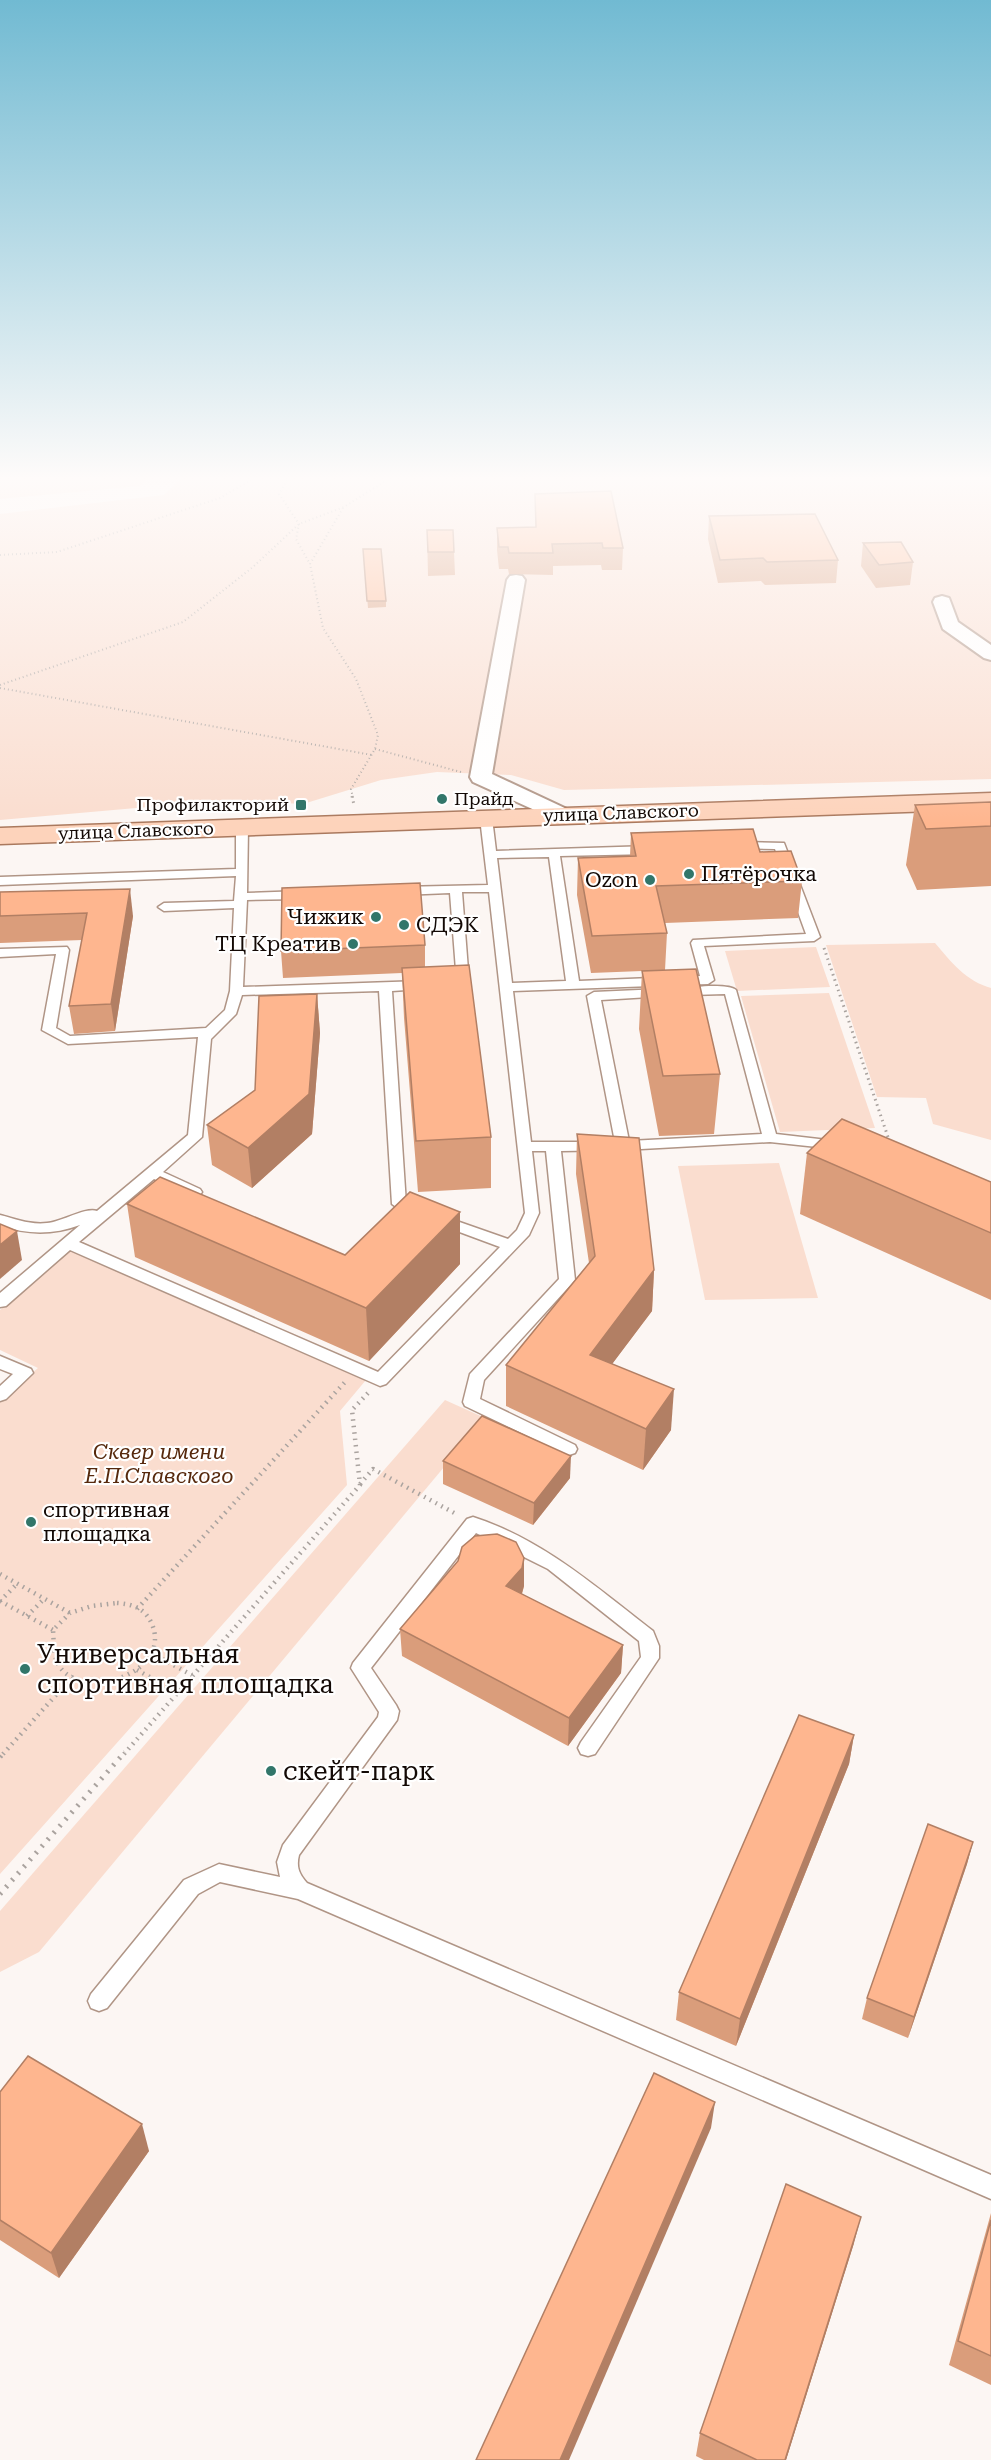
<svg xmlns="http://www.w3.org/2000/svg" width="991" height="2460" font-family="'Roboto Serif',serif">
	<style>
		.green { fill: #faddcf }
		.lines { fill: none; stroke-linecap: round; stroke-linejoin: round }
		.service-casing { stroke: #b09586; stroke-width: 3 }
		.minor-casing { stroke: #b09586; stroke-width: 4 }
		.primary-casing { stroke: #aa795e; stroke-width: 3 }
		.path-far3 { stroke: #aaa39f; stroke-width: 2; stroke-dasharray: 1 3; stroke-linecap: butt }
		.path-far2 { stroke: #aaa39f; stroke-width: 3; stroke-dasharray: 1.5 4; stroke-linecap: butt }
		.path-far1 { stroke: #aaa39f; stroke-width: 4.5; stroke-dasharray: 1.5 5; stroke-linecap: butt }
		.path { stroke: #aaa39f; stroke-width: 5; stroke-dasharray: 2 7; stroke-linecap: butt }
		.service { fill: #fff; fill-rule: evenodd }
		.minor { fill: #fff; fill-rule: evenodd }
		.primary { fill: #fdd3bb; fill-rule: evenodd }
		.wall { fill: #da9d7b }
		.shaded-wall { fill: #b27f64 }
		.building { fill: #feb68f; stroke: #b27f64; stroke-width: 1.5 }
		.poi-dot { fill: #32766a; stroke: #fff; stroke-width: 2 }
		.labels { text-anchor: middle; stroke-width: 4.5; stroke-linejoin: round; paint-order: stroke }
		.far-poi-label { font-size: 18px; fill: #130905; stroke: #fff; text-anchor: start }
		.far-street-label { font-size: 18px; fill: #130905; stroke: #fff }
		.poi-label { font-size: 21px; fill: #130905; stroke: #fff; text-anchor: start }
		.park-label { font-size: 21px; font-style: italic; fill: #56290d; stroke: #fff }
		.near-poi-label { font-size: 26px; fill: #130905; stroke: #fff; text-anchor: start }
	</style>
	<rect width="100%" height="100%" fill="#fcf6f3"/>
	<!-- green -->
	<g class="green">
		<path d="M0,480H146L140,486L0,499Z"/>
		<path d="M180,480H991V779L564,790L511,775L437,772L381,780L303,804L227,800L0,820V514L164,495Z"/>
		<path d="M935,943C951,962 966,981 991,988V1140L933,1124L926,1098L877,1097L826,945Z"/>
		<path d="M816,947L830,987L737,991L725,951Z"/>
		<path d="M829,993L875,1128L780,1132L741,996Z"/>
		<path d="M779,1163L818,1298L705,1300L678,1166Z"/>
		<path d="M69,1250L366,1380L340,1411L347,1485L0,1874V1400L38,1368L0,1350V1310Z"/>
		<path d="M445,1400L485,1418L39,1952L0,1972V1911Z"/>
	</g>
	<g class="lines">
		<defs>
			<g id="service">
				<path d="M486,815L492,818L496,851L650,846L656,850L650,854L560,856L579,981L700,976L691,943L693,940L806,934L775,849L736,848L734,846L740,842L784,843L820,937L814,941L704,946L714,980L708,984L513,991L531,1142H615L587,996L594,992L661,989L666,990L668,993L666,996L601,1000L629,1141L762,1134L725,994L691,995L685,991C691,985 730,984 736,990L776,1134L836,1141L843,1145L836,1149L770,1142L623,1150L561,1151L575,1280L484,1380L480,1399L575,1445L577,1449L575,1453L569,1455L563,1453L465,1406L463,1402L470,1374L559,1279L546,1151H532L539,1213L529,1235L386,1384L380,1386L70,1250L6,1306L0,1307V1293L80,1225C53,1235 27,1235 0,1225V1215C16,1219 30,1225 47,1223C62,1222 85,1207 97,1211L188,1135L198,1037L68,1044L42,1030L56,954L0,957V949L67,947L69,950L56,1028L70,1036L206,1028L225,1010L230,991L234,908L164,911L158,907L164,903L234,901L236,876L0,885V877L236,869V827L242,824L248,827L247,893L302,891L308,895L302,899L247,900L243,987L421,981L427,985L421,989L392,991L406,1204L399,1209L392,1204L379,991L242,995L236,1014L211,1039L202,1137L163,1172L200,1189L202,1192L200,1195H190L154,1179L79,1242L378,1372L500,1247L438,1224L436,1221L438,1218H448L508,1239L517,1230L525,1213L489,892H462L469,983L463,987L457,983L450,893L401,895L395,891L401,887L488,885L480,818ZM549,857L566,981L512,983L497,858Z"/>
				<path d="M0,1356L31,1369L33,1373L6,1399L0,1401V1386L13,1374L0,1369Z"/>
				<path d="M473,1517C542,1539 596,1587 653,1631L659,1646V1658L595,1754L588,1756L581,1754L578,1748L581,1742L641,1657L639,1641L548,1569L476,1533L371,1668L396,1705L399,1711L397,1720L299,1855C296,1867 299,1874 307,1883L991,2175V2199L298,1899L220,1882L198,1894L107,2008L99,2011L91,2008L88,2001L91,1994L184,1880L219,1864L280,1877L277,1862L283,1845L378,1717L379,1712L351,1668L353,1663L467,1519Z"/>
			</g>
			<g id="minor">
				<path d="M516,575L522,576L525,580L492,774L569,810L572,815L569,820L561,822L473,782L470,777L507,580L510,576Z"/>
				<path d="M942,596L949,598L958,622L991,645V660L984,658L943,629L933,602L935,598Z"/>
			</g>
			<path id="primary" d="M991,793V809L0,844V828Z"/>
		</defs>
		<!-- service casing -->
		<use href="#service" class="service-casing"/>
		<!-- minor casing -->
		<use href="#minor" class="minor-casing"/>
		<!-- primary casing -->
		<use href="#primary" class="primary-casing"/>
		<!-- path-far3 -->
		<g class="path-far3">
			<path d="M287,480L279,494L299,524L296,539L310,564"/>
			<path d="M343,508L310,564L323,628L356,679L378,735L375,749L351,789L353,798"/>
			<path d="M0,555L57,552L220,498L251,480"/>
			<path d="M0,685L183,622L253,567L299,524L344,507L387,480"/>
			<path d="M0,688L372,755"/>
			<path d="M375,749L461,772"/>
		</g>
		<!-- path-far2 -->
		<g class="path-far2">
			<path d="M352,796L354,805"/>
			<path d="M824,948L890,1143"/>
		</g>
		<!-- path-far1 -->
		<g class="path-far1">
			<path d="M360,1484L373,1469L458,1515"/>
			<path d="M0,1574L70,1613"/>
			<path d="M0,1601L53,1630"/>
			<path d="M0,1601L17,1584"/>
			<path d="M117,1603C132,1604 144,1608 151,1622C175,1672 84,1703 59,1666C53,1656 54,1642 53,1630L70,1613L92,1606Z"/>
			<path d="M137,1609L345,1382"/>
			<path d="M27,1616L44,1599"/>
			<path d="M151,1653L192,1675"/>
			<path d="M137,1670L177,1692"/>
			<path d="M3,1754L73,1676"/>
			<path d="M124,1754L360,1485L352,1410L368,1393"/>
		</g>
		<!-- path -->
		<g class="path">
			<path d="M0,1757L4,1752"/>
			<path d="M0,1894L125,1752"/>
		</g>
		<!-- service -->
		<use href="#service" class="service"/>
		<!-- minor -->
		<use href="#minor" class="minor"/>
		<!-- primary -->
		<use href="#primary" class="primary"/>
	</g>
	<!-- wall -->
	<g class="wall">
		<path d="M709,516L838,560L836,583L765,585L761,581L718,583L708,539Z"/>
		<path d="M535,527L623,548L622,570H602L601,565L553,566V575L509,574L508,569H499L497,550V528Z"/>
		<path d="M427,530L454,552L455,575L428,576Z"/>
		<path d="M863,543L913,562L910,585L876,588L861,566Z"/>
		<path d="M363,549L386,601V607L368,608Z"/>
		<path d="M991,802V886L917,890L906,865L915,805Z"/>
		<path d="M631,833L760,852L802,881L798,918L665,923L667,933L665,970L720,1074L714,1134L659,1136L639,1029L642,971L591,973L577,895L578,858L630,856Z"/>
		<path d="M0,892L133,916L115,1031L74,1034L69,1006L82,940L0,943Z"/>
		<path d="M425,945V967L491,1137V1188L418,1192L404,1018L402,973L283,978L281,951Z"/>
		<path d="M317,994L320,1033L312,1134L252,1188L212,1165L207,1125L255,1090Z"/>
		<path d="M577,1134L654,1270L652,1311L612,1364L671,1430L643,1470L506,1406V1365L589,1263L576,1174Z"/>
		<path d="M807,1153L991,1182V1300L800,1214Z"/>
		<path d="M127,1204L345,1255L460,1264L369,1361L135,1257Z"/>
		<path d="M443,1461L570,1478L533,1525L443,1484Z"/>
		<path d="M524,1558V1586L522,1594L623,1645L621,1673L568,1746L402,1656L400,1629L458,1561Z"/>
		<path d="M854,1735L849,1764L736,2046L676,2020L679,1992Z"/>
		<path d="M973,1842L967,1864L908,2038L862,2019L867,1998Z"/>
		<path d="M0,2092L149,2151L59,2278L0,2240Z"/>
		<path d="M991,2213V2385L949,2365Z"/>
		<path d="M854,2243L786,2460H704L696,2456L700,2433Z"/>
	</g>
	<!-- shaded-wall -->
	<g class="shaded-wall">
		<path d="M130,889L133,916L115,1031L111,1004Z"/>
		<path d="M317,994L320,1033L312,1134L252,1188L248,1148Z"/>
		<path d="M460,1212V1264L369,1361L366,1308Z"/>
		<path d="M17,1231L22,1260L0,1279V1245Z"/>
		<path d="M654,1270L652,1311L588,1396L590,1355Z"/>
		<path d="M674,1389L671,1430L643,1470L646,1429Z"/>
		<path d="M571,1456L570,1478L533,1525L534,1503Z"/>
		<path d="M524,1558V1586L521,1596L506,1586Z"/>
		<path d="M623,1645L621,1673L568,1746L569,1718Z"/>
		<path d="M854,1735L849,1764L736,2046L740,2019Z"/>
		<path d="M973,1842L967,1864L908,2038L914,2017Z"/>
		<path d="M715,2102L711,2128L569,2460H560Z"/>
		<path d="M142,2124L149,2151L59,2278L51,2253Z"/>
		<path d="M861,2217L854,2243L786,2460H785Z"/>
	</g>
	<!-- building -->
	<g class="building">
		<path d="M611,491L623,548H603L602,543L552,544L553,553H509L508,547H499L497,528L536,527L535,494Z"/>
		<path d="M815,514L838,560L767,562L763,558L720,560L709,516Z"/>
		<path d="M427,530H453L454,552H428Z"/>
		<path d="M901,542L913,562L879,565L863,543Z"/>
		<path d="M363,549H381L386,601H367Z"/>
		<path d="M991,802V826L926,829L915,805Z"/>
		<path d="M753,829L760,852L791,851L802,881L656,886L667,933L592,936L578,858L636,856L631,833Z"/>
		<path d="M420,883L425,945L281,951L282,888Z"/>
		<path d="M130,889L111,1004L69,1006L87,913L0,916V892Z"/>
		<path d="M469,965L491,1137L416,1141L402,968Z"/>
		<path d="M696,969L720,1074L663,1076L642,971Z"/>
		<path d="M317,994L309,1094L248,1148L207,1125L255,1090L259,996Z"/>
		<path d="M842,1119L991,1182V1233L807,1153Z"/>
		<path d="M577,1134L639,1138L654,1270L590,1355L674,1389L646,1429L506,1365L595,1256Z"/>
		<path d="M160,1177L345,1255L410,1192L460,1212L366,1308L127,1204Z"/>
		<path d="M0,1224L17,1231L0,1245Z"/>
		<path d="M482,1416L571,1456L534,1503L443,1461Z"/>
		<path d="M497,1534L516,1542L524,1558L522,1568L506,1586L623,1645L569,1718L400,1629L458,1561L462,1547L475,1536Z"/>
		<path d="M799,1715L854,1735L740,2019L679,1992Z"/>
		<path d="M928,1824L973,1842L914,2017L867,1998Z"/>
		<path d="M28,2056L142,2124L51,2253L0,2220V2092Z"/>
		<path d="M654,2073L715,2102L560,2460H476Z"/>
		<path d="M786,2184L861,2217L785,2460H757L700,2433Z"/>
		<path d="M991,2220V2356L958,2341Z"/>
	</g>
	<!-- sky -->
	<linearGradient id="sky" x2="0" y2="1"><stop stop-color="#71bad2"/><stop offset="0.58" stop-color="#fefbfa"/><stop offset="1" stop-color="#fefbfa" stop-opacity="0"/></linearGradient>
	<rect width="991" height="824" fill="url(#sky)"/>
	<!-- markers -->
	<g class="poi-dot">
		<circle cx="442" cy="799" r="6"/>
		<rect x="295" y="799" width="12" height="12" rx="3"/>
		<circle cx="689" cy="874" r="6"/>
		<circle cx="650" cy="880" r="6"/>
		<circle cx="376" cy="917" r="6"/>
		<circle cx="404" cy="925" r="6"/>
		<circle cx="353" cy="944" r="6"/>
		<circle cx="31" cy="1522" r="6"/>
		<circle cx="25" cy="1669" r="6"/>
		<circle cx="271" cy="1771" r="6"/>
	</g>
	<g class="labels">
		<!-- far-poi labels -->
		<g class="far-poi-label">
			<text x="454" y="805">Прайд</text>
			<text x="289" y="811" text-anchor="end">Профилакторий</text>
		</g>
		<!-- far-street labels -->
		<g class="far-street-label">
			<text transform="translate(621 813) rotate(-2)" y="6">улица Славского</text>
			<text transform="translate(136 831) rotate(-2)" y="6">улица Славского</text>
		</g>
		<!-- poi labels -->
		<g class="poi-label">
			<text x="701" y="881">Пятёрочка</text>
			<text x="638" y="887" text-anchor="end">Ozon</text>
			<text x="364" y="924" text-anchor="end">Чижик</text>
			<text x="416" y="932">СДЭК</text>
			<text x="341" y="951" text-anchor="end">ТЦ Креатив</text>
			<text x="43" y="1517">спортивная<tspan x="43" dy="24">площадка</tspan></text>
		</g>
		<!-- park labels -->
		<g class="park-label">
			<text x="159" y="1459">Сквер имени<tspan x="159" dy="24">Е.П.Славского</tspan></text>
		</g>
		<!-- near-poi labels -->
		<g class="near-poi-label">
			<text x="37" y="1663">Универсальная<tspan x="37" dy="30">спортивная площадка</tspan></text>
			<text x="283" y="1780">скейт-парк</text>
		</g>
	</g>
</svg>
